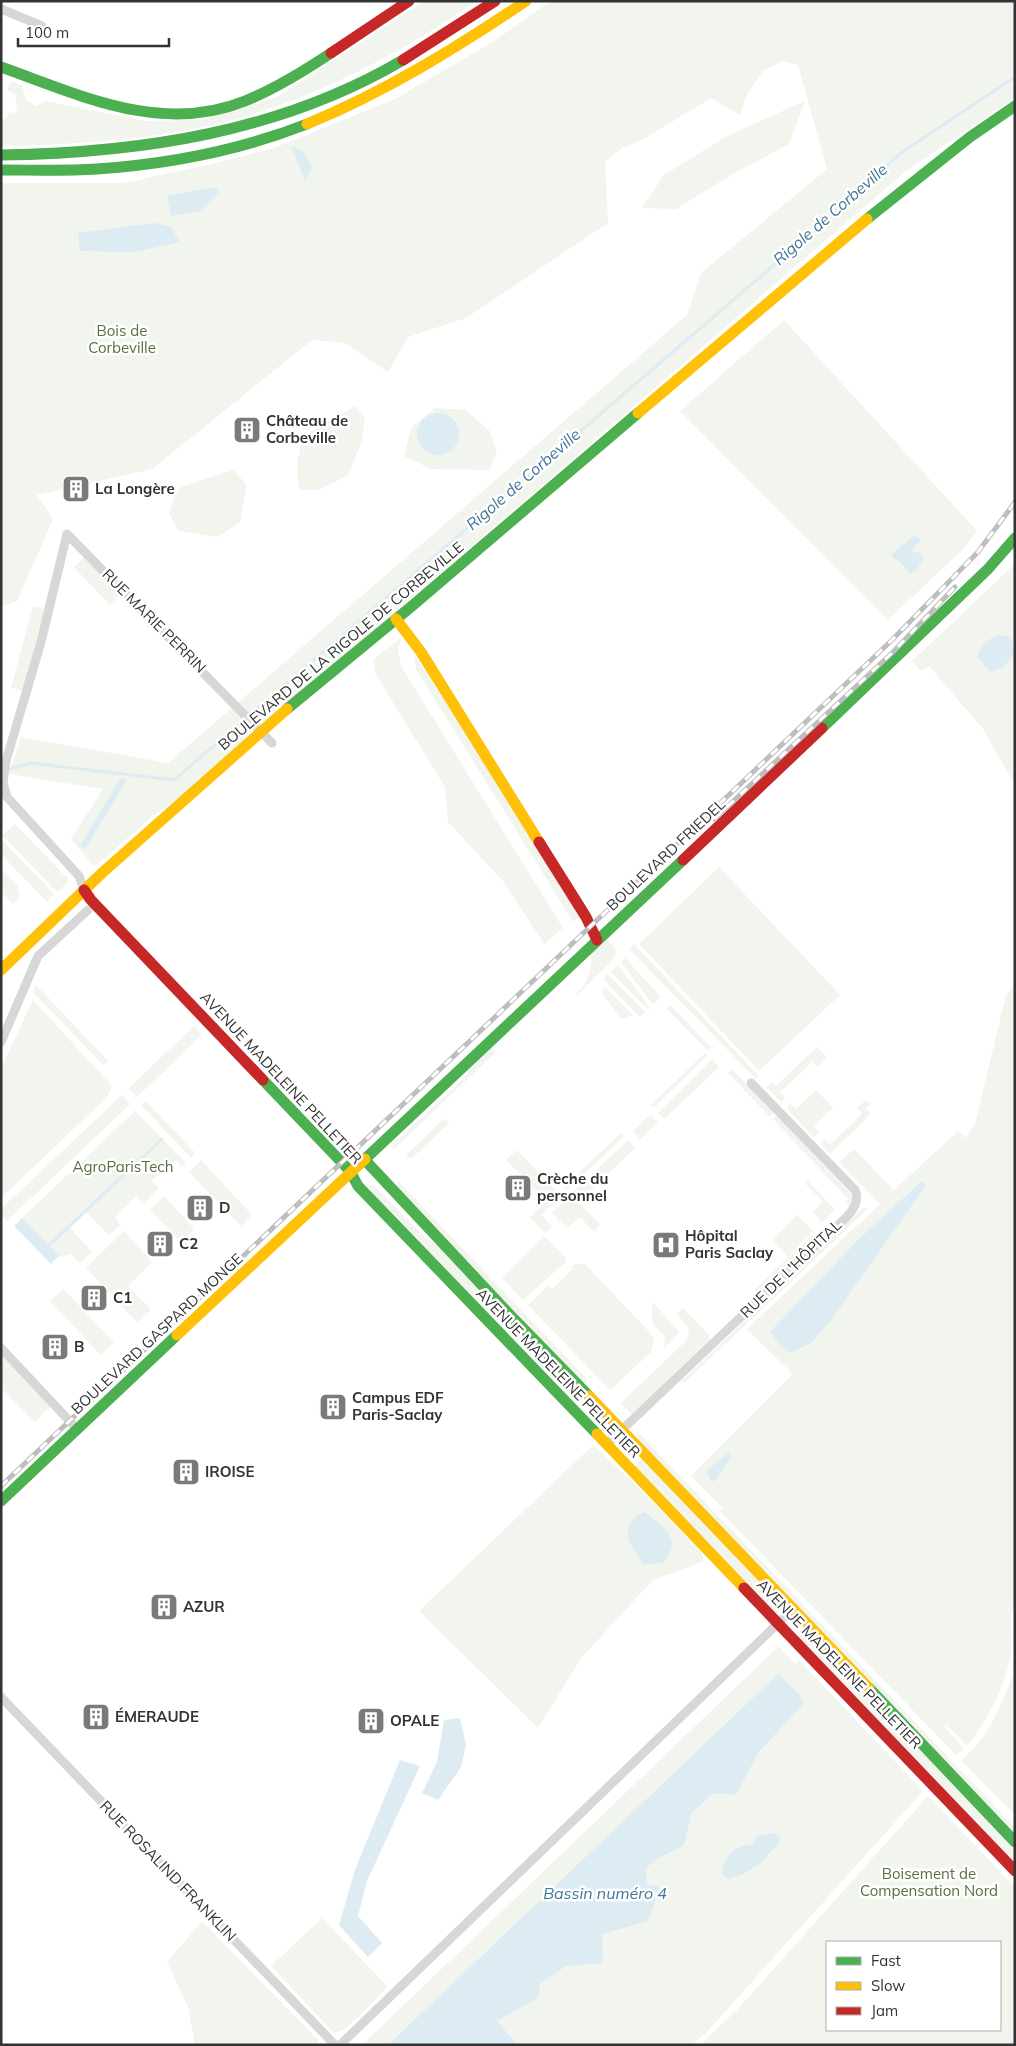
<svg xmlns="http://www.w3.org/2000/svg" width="1016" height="2046" font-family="Mulish,sans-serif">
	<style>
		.green { fill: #f1f5ed; fill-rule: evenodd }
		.water { fill: #ddebf3 }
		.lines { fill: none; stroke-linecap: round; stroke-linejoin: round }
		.stream { stroke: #ddebf3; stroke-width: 3 }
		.street { stroke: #d7d7d7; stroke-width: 9 }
		.fast { stroke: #4caf50; stroke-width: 11 }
		.slow { stroke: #ffc107; stroke-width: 11 }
		.jam { stroke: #c62828; stroke-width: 11 }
		.rail-casing { stroke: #bebebe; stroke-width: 5 }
		.rail { stroke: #fff; stroke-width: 3; stroke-dasharray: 9; stroke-linecap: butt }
		.labels { text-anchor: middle; stroke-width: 5; stroke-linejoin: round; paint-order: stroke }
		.park-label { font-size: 15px; fill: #56703f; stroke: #fff }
		.poi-label { font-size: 15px; font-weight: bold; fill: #333; stroke: #fff; text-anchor: start }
		.street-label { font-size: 15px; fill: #333; stroke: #fff }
		.water-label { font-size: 16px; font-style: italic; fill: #3f7597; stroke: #fff }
	</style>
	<rect width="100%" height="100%" fill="#fff"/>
	<!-- green -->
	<g class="green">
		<path d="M424,1H477C393,58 298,109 197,128C132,141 67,145 1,146V119H5L10,112L15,113L17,111L15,94L7,90L11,81L22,86L26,100L36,106L45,101L145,121L201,120L277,97Z"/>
		<path d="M551,1H1015V98L906,171L181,797L153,816L98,864L93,865L71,839L103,789L9,774L21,737L168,763L687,315L701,273L827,169L798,65L783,61L763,71L746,96L740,115L711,98L642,140L622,148L605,162L608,223L466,318L408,337L388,372L345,343L312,340L152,469L37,495L53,519L17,601L1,607V183H124L212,164L274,148L395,99L494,41Z"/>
		<path d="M805,101L789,144L733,174L676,209L642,208L664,175L727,136Z"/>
		<path d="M784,320L977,531L963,549L888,620L680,411Z"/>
		<path d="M355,406L365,419L361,443L348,475L318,490H299L297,463L303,436Z"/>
		<path d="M435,408L465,410L489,430L497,453L489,470L431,469L404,456L411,428Z"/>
		<path d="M233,470L247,485L240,522L218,537L178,531L169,513L174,497L181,487Z"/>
		<path d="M86,555L121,593L110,605L74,567Z"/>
		<path d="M1015,564V785L983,729L929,666L921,671L912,661Z"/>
		<path d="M33,606L47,610L26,691L11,688Z"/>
		<path d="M402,637L398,649L401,666L563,928L544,944L503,881L448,822L445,787L375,673L374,659Z"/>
		<path d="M414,653L580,917L573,922L416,669Z"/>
		<path d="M15,824L68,879V882L57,892L2,835Z"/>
		<path d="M1,839L54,894L47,902L1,854Z"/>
		<path d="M719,867L840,995L759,1071L639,944Z"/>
		<path d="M1,869L17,885L20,897L13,904L1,892Z"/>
		<path d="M606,939L617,950L612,961L577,995L576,994C589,980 592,972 591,952Z"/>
		<path d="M634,944L759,1076L756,1079L629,949Z"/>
		<path d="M625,958L661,997L653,1005L621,962Z"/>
		<path d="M618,965L650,1008L648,1010L611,972Z"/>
		<path d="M608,974L645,1012L640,1017L603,979Z"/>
		<path d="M1015,983V1603C1007,1618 1013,1636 1011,1652C1006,1685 988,1720 967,1746L946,1724L944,1726L964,1749L956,1755L720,1511L723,1508L691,1476L793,1374L747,1329L880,1204L839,1162L854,1149L894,1190L958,1131L966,1138L975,1124L1006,995Z"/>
		<path d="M36,985L108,1061L103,1065L33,992Z"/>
		<path d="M604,986L633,1015L621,1019L602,993Z"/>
		<path d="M33,1000L112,1086L107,1097L3,1196L1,1194V1068Z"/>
		<path d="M670,1005L711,1047L707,1050L667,1009Z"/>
		<path d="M194,1026L202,1035L137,1097L129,1088Z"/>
		<path d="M491,1047L496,1052L394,1149L391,1146L467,1075L471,1066Z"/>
		<path d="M817,1047L827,1058L818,1067L812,1062L780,1092L785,1098L781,1102L766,1087L772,1082L776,1086Z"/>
		<path d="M705,1053L708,1055L653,1108L651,1105Z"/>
		<path d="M712,1059L719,1067L664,1119L658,1113Z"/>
		<path d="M732,1069L774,1113L770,1117L728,1073Z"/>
		<path d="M816,1090L833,1108L814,1126L819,1132L814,1137L786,1108L791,1104L796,1109Z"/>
		<path d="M122,1095L130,1104L7,1221L1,1215V1209Z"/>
		<path d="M866,1100L870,1104L866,1109L871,1114L830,1154L820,1143L824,1139L830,1145L862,1114L857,1108Z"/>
		<path d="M146,1101L195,1153L191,1158L141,1105Z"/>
		<path d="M135,1111L186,1163L182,1167L175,1160L152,1181L159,1188L143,1204L136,1197L115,1217L120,1225L109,1235L86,1212L70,1228L92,1252L80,1263L71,1254L60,1257L22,1218Z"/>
		<path d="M650,1115L658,1122L640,1139L633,1131Z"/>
		<path d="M776,1115L850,1193L852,1200L849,1206L845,1203L848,1199L773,1119Z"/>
		<path d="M444,1119L449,1123L411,1159L406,1155Z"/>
		<path d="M621,1133L624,1136L567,1190L558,1181L559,1179L566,1185Z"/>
		<path d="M628,1140L635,1148L581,1200L574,1191Z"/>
		<path d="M517,1150L561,1196L541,1215L552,1227L545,1233L530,1217L546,1201L506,1160Z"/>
		<path d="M201,1160L252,1215L241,1226L189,1172Z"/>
		<path d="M807,1180L835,1210L822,1222L813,1212L823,1202L804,1182Z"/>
		<path d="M399,1182L588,1380L583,1384L395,1186Z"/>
		<path d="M372,1184L425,1237L444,1250L577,1391L572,1395L564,1389L500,1323L474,1300L371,1192L370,1186Z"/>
		<path d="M571,1195L600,1224L594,1232L580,1217L567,1228L552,1213Z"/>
		<path d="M164,1196L194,1229L188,1236L197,1244L189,1251L150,1210Z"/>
		<path d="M864,1207L867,1209L850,1226L684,1383L682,1381Z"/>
		<path d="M797,1215L813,1231L788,1257L773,1240Z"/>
		<path d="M124,1231L152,1262L128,1286L151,1310L137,1322L86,1268Z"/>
		<path d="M814,1233L815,1240L760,1292L753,1291Z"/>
		<path d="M544,1236L566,1257L565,1259L567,1261L523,1300L502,1278Z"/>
		<path d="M577,1264H585L651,1334L654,1339L651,1352L610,1390L528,1305L548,1286L552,1289L574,1268L572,1266Z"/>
		<path d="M63,1289L114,1342L101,1355L50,1301Z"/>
		<path d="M652,1302L679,1331L678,1334L664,1348L665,1336L652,1323Z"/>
		<path d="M683,1308L709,1335V1340L632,1415L621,1403L687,1340L689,1329L677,1314Z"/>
		<path d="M1,1354L53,1403L35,1422L1,1388Z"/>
		<path d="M636,1430L1015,1827V1834L638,1441Z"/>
		<path d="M593,1445L642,1491L702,1553L703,1562L653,1580L582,1657L538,1728L419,1611Z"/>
		<path d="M642,1458L784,1606L775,1615L634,1467Z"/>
		<path d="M805,1629L1015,1848V1866L797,1636Z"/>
		<path d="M779,1646L795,1664L799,1660L923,1791L705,2034L691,2045H362Z"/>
		<path d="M1013,1675L1015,1680V1815L961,1760C989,1740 1000,1705 1013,1675Z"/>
		<path d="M928,1796L1015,1887V2043L1012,2045H700L738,2009ZM1000,1942V2030H827V1942Z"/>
		<path d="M322,1918L388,1987L345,2029L334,2033L271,1966Z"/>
		<path d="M202,1921L318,2040V2045H195L188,2007L167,1962Z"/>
	</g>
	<!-- water -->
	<g class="water">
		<path d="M291,146L304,151L312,168L305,181Z"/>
		<path d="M216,188L219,192L200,211L171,216L167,196L203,189Z"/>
		<path d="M154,223L170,226L180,242L135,252L80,251L78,233Z"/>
		<circle cx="438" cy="434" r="21"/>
		<path d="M915,535L921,541L914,546L912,550L914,552L921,553L923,560L917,569L910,574L901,563L892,557V554Z"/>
		<path d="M998,635L1009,636L1012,640L1014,655L1002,668L990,672L977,657C981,646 986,640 998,635Z"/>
		<path d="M120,779H127L85,849L80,846Z"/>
		<path d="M922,1181L926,1185L831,1320L810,1344L790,1353L779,1344L770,1332L860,1238Z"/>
		<path d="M22,1218L59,1256L51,1264L14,1226Z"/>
		<path d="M728,1452L731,1455L730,1459L715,1481H711L707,1471Z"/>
		<path d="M645,1512C655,1520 677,1534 671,1550C670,1554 665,1559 662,1563L643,1564C639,1557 631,1548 629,1540C625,1527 633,1516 645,1512Z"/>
		<path d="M778,1674L800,1695L804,1703L758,1753L736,1795L714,1793L692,1812L684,1845L655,1860L646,1868L647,1885L660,1886L648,1921L602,1934L603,1963L566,1966L540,1984L538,1998L497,2021L516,2043L514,2045H388Z"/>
		<path d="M460,1718L466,1745L461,1767L438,1800L422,1793L437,1762L444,1720Z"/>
		<path d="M400,1760L420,1766L367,1881L358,1916L382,1943L368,1957L339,1925L355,1870Z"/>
		<path d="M771,1833L778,1835L781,1840L762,1862L749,1871L730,1879L723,1876C722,1858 733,1845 751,1845L758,1836Z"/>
	</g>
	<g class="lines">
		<!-- stream -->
		<g class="stream">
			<path d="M7,770L30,763L174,780L795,247L901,153L1015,77"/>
			<path d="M46,1248L162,1139"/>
		</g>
		<!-- street -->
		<g class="street">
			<path d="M1,9L42,26"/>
			<path d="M67,534L41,642L6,761L3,783L7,797L79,876L84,890"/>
			<path d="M67,534L272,743"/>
			<path d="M1,1042L38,956L88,910"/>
			<path d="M1,1348L77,1429"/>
			<path d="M606,1445L826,1236C838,1224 863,1209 855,1190L751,1083"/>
			<path d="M1,1697L335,2045"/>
			<path d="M340,2045L794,1608"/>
		</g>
		<!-- fast -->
		<g class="fast">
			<path d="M1,67C80,95 161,135 245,101C275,89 304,71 331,53"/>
			<path d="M1,155C141,153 281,132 403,60"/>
			<path d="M1,170C33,170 65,171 97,169C168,164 241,150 307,124"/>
			<path d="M867,219L970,137L1015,106"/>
			<path d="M287,709L412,606L638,413"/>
			<path d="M822,728L988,569L1015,538"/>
			<path d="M263,1080L350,1171L358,1186L597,1434"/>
			<path d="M364,1159L511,1316L589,1396"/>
			<path d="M365,1159L683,860"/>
			<path d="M1,1501L177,1335"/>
			<path d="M869,1688L1015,1842"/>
		</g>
		<!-- slow -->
		<g class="slow">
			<path d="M307,124C385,92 456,48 526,1"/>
			<path d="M638,413L867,219"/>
			<path d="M396,619L421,652L539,842"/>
			<path d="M1,970L102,873L287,709"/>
			<path d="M177,1335L365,1159"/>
			<path d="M589,1396L869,1688"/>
			<path d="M597,1434L744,1588"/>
		</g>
		<!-- jam -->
		<g class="jam">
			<path d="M331,53L409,1"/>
			<path d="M403,60L495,1"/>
			<path d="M539,842L586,917L597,940"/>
			<path d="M683,860L822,728"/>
			<path d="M84,890L91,900L263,1080"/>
			<path d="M744,1588L1015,1871"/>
		</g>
		<defs>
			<g id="rail">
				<path d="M714,819L893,652L955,587"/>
				<path d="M1,1486L891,641L978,552L1015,502"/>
			</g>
		</defs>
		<!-- rail casing -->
		<use href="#rail" class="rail-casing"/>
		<!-- rail -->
		<use href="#rail" class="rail"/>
	</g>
	<!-- icons -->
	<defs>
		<symbol id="building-square" viewBox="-11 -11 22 22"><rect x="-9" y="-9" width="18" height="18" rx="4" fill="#7a7a7a" stroke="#fff"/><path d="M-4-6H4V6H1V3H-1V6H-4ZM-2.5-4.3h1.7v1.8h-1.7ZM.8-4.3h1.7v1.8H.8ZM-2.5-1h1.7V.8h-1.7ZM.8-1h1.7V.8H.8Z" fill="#fff"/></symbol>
		<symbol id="hospital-square" viewBox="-11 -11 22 22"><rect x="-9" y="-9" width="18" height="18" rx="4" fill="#7a7a7a" stroke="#fff"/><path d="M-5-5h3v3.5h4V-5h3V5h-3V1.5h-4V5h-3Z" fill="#fff"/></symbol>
	</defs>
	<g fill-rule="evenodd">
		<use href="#building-square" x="231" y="414" width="32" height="32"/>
		<use href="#building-square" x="60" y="473" width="32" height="32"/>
		<use href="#building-square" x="502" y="1172" width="32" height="32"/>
		<use href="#building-square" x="184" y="1192" width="32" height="32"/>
		<use href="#building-square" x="144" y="1228" width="32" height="32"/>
		<use href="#hospital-square" x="650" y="1229" width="32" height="32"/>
		<use href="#building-square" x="78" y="1282" width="32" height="32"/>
		<use href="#building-square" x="39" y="1331" width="32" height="32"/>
		<use href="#building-square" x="317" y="1391" width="32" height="32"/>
		<use href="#building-square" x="170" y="1456" width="32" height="32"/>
		<use href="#building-square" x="148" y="1591" width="32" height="32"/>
		<use href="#building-square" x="80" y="1701" width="32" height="32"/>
		<use href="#building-square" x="355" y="1705" width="32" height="32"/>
	</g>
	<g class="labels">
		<!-- park labels -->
		<g class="park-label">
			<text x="122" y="336">Bois de<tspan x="122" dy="17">Corbeville</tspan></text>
			<text x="123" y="1172">AgroParisTech</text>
			<text x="929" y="1879">Boisement de<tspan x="929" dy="17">Compensation Nord</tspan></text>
		</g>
		<!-- poi labels -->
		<g class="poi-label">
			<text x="266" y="426">Château de<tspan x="266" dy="17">Corbeville</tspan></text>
			<text x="95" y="494">La Longère</text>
			<text x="537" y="1184">Crèche du<tspan x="537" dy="17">personnel</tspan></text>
			<text x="219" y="1213">D</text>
			<text x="685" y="1241">Hôpital<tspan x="685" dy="17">Paris Saclay</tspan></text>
			<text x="179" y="1249">C2</text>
			<text x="113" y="1303">C1</text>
			<text x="74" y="1352">B</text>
			<text x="352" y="1403">Campus EDF<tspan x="352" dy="17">Paris-Saclay</tspan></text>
			<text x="205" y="1477">IROISE</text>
			<text x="183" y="1612">AZUR</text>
			<text x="115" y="1722">ÉMERAUDE</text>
			<text x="390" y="1726">OPALE</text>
		</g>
		<!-- street labels -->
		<g class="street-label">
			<text transform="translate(154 621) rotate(45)" y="5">RUE MARIE PERRIN</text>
			<text transform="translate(341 646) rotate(-40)" y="5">BOULEVARD DE LA RIGOLE DE CORBEVILLE</text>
			<text transform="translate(666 855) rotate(-43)" y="5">BOULEVARD FRIEDEL</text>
			<text transform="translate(281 1078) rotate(47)" y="5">AVENUE MADELEINE PELLETIER</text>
			<text transform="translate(791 1269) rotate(-44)" y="5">RUE DE L'HÔPITAL</text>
			<text transform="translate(157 1334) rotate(-43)" y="5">BOULEVARD GASPARD MONGE</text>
			<text transform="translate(558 1373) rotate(46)" y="5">AVENUE MADELEINE PELLETIER</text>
			<text transform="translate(839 1664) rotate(46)" y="5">AVENUE MADELEINE PELLETIER</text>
			<text transform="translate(168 1871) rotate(46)" y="5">RUE ROSALIND FRANKLIN</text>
		</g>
		<!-- water labels -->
		<g class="water-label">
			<text transform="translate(830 214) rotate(-41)" y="6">Rigole de Corbeville</text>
			<text transform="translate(523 479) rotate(-41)" y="6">Rigole de Corbeville</text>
			<text x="605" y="1899">Bassin numéro 4</text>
		</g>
	</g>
	<!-- border -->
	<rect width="1016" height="2046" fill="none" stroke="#333333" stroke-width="5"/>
	<!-- legend -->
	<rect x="826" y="1941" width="175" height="90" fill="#ffffff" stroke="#adadad"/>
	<rect x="836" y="1957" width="25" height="8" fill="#4caf50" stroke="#adadad"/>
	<text x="871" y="1966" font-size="15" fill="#333333">Fast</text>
	<rect x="836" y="1982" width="25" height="8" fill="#ffc107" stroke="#adadad"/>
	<text x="871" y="1991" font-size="15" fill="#333333">Slow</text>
	<rect x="836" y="2007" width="25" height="8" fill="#c62828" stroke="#adadad"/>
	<text x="871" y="2016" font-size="15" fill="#333333">Jam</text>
	<!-- scale -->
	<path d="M18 38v8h151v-8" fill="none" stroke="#333333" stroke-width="2.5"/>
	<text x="25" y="38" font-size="15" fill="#333333" stroke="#ffffff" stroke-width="4" paint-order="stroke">100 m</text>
</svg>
